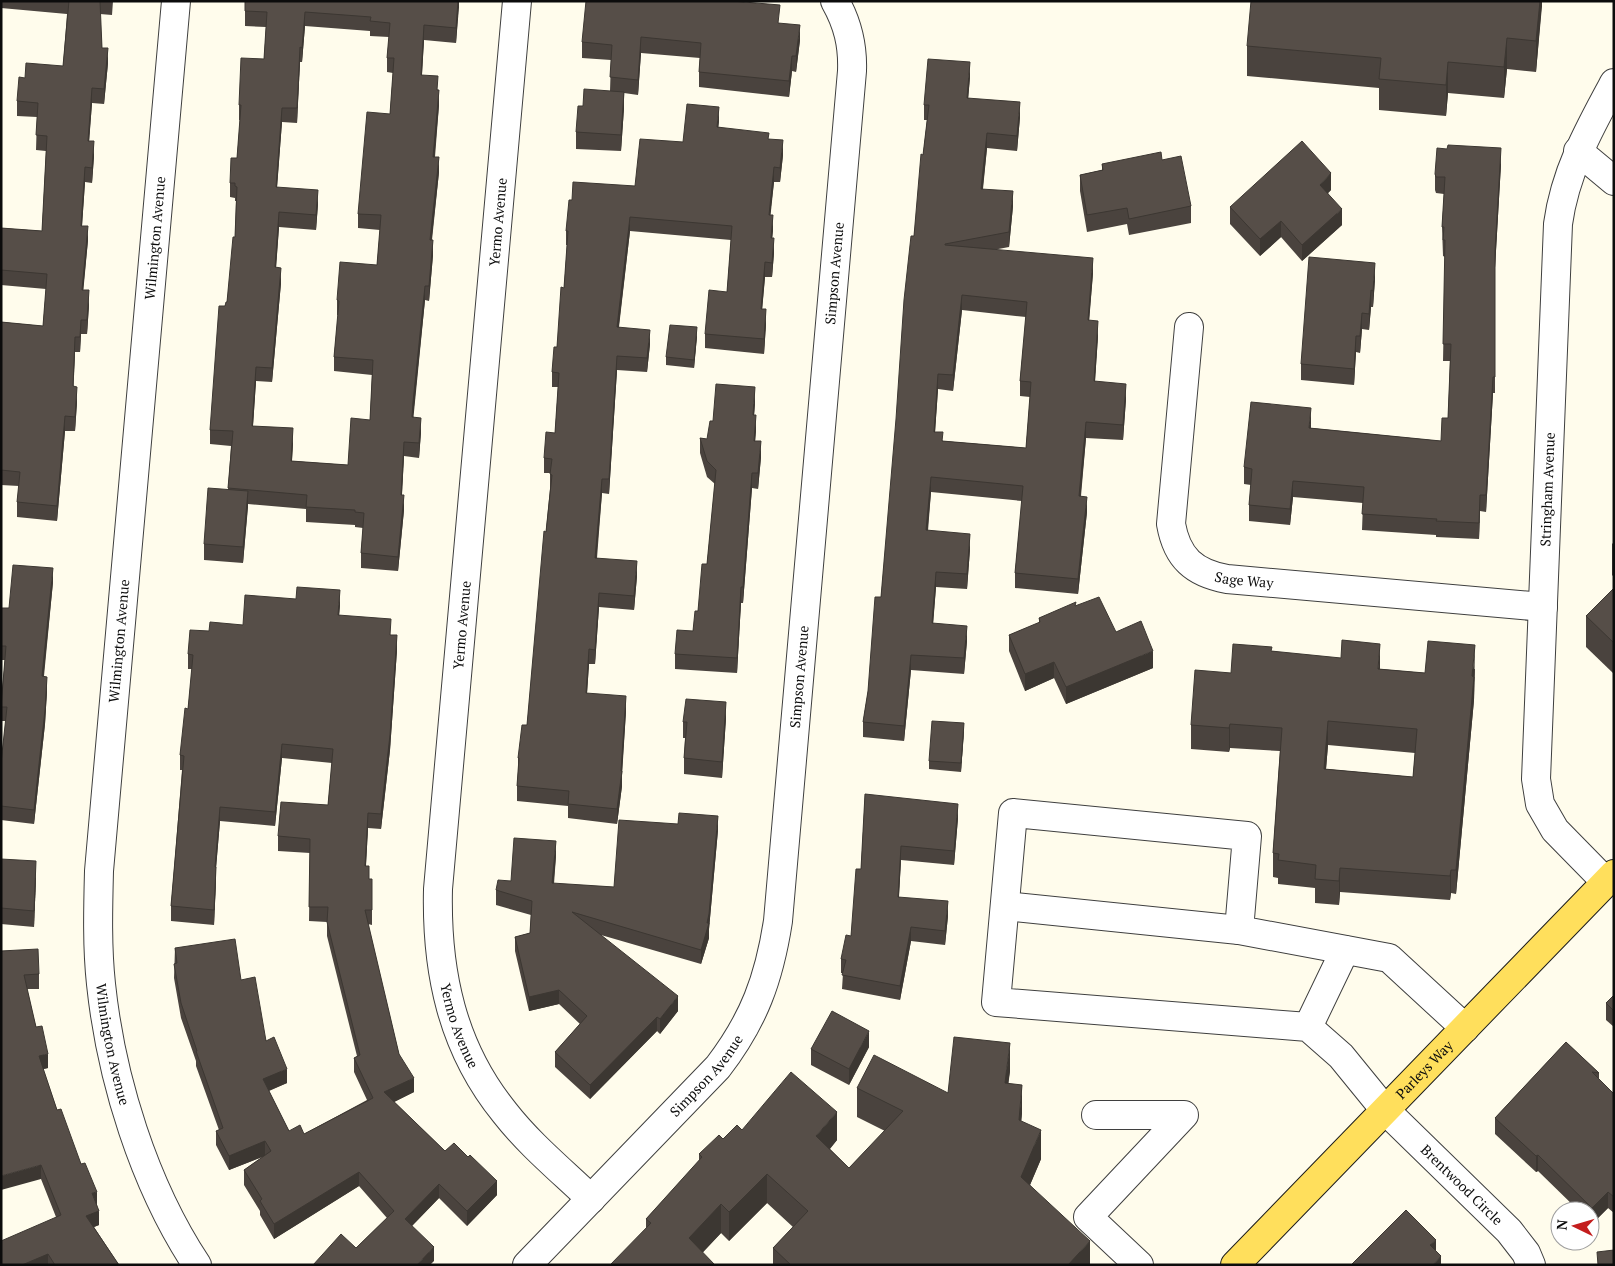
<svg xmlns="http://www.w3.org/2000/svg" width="1615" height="1266" font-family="'PT Serif',serif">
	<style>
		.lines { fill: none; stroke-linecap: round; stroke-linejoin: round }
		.minor-casing { stroke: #3f3f3f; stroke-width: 30 }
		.major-casing { stroke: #1d1d1d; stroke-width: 30 }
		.minor { stroke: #fff; stroke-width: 28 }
		.major { stroke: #ffdf5c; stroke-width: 28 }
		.wall { fill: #4a433e; fill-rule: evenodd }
		.shaded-wall { fill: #3c3732 }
		.building { fill: #564e48; stroke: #3c3732; fill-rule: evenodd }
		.labels { text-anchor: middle; stroke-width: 5; stroke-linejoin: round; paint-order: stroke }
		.street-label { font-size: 14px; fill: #0c0c0c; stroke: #fff }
	</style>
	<rect width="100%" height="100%" fill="#fffcec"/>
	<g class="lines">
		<defs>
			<g id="minor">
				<path id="s1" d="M176,1L99,871C98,909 97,947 101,984C111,1079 144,1185 197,1265"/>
				<path id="s2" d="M517,1L438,889C436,972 452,1048 505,1113C530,1145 562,1171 591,1199"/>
				<path d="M1578,151L1614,181"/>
				<path id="s3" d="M1189,327L1171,524C1177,558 1194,573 1227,579L1543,607"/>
				<path id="s4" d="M1606,882L1555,830L1540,804L1536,779L1558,224C1565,172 1589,129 1614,83"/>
				<path d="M1005,906L1239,930"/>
				<path d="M1308,1027L1345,950"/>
				<path id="s5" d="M1465,1028L1389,958L1239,930L1247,836L1013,813L996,1002L1308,1027L1341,1056L1385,1110L1509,1231L1526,1253L1531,1265"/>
				<path d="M1096,1115H1184L1088,1217L1139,1265"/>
				<path id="s6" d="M527,1265L718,1067C754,1020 769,979 778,921L852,71C853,45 848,24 835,1"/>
			</g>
			<g id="major">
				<path id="s7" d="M1235,1265L1614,874"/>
			</g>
		</defs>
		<!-- minor casing -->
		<use href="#minor" class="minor-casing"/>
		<!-- major casing -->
		<use href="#major" class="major-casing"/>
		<!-- minor -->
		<use href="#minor" class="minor"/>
		<!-- major -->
		<use href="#major" class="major"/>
	</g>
	<!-- wall -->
	<g class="wall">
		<path d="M1,1H113L112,15L100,14L102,48L108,63L104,104L92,103L89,141L94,156L92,183L85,182L82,226L88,240L83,290L89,305L87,334H81L80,352H75L73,386L77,402L75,431H65L57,521L17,517V502L19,486L1,485V322L43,326L46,289L1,285V228L42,231L46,151L36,150L37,117L17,116V101L25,78L63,66L67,14L1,8Z"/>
		<path d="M459,1L456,43L424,40L422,75L438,90L439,105L435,157L439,172L432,240L433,255L429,301L425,300L413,416L421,432L419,458L404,456L402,495L404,510L398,571L361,568V553L363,528L355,527V525L306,522V509L248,504L243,563L204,560V544L228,489L231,446L210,444V430L225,306L227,302L235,237L236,201H235V198L230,197V183L237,158L240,120H239V105L264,59L266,27L245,26V11ZM305,26L370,31V36L389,37L387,58V72L393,73L390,114L358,214V228L380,230L377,265L337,300V315H338L334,357V371L372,375L370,420L348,465L292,461L293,443L253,426L256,381L272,382L281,283L276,267L279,227L316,230L318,204L277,187L282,122L297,123L300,62H302Z"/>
		<path d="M1542,1L1536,72L1507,69L1504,98L1448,93L1446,116L1379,110V88L1247,76V46Z"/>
		<path d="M779,23L800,40L796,72L792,71L789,97L699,87V72L700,58L641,53L638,95L624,93V108L621,151L576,149V132L583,106L610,91L611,60L582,58V42Z"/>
		<path d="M970,77L968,98L1020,117L1017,151L987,148L983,189L1013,206L1009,247L993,250L1093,273L1089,320L1098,336L1095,381L1126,399L1123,440L1086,438L1081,496L1087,512L1078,594L1015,588V573L1022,501L931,492L928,531L970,549L967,589L936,587L933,623L967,641L964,674L911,670L904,741L863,737V722L868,691L881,597L914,236L927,120H924V105ZM962,310L1026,317L1020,381V396L1030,397L1026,448L943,441L935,432L938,389L953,391Z"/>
		<path d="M719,121L718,127L769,139L783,155L780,182H774L770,215L773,230L772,238L774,253L772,277H765L762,309L766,324L764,354L705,348V334L727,292L731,240L630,231L619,327L650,344L647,372L617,370L609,494L602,493L597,558L637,576L634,610L599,607L595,664H589L587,693L626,711L622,771V786L617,824L568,818V806L517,801V786L518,772V758L527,725L550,489V473H544V458L555,433L558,387H552V372L557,347L564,288L567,245H566V231L572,200L635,186L683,142Z"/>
		<path d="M1162,160L1191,206V223L1129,235L1127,224L1087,232L1080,191V175L1102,170V164Z"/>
		<path d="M1501,164L1495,268V393H1493L1486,512L1480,511L1479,539L1436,537V535L1362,530L1363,503L1293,497L1290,525L1249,521V505L1251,485L1244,484V467L1311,424V428L1441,441L1448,418L1450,361H1443L1445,257L1443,256L1442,227L1444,194L1436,193L1435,190V174Z"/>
		<path d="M1331,190L1328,193L1342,225L1302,261L1281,237L1260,256L1230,224V207Z"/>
		<path d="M1375,279L1373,307H1371L1369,330L1362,329L1360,353L1356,352L1354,385L1301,380V364Z"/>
		<path d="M697,336L694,368L666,365V357Z"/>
		<path d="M755,403L754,415L756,430L755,441L761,457L758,489L752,488L743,603H741L737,673L675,669V654L693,631L698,611L707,564L715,484L707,477L700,453V438L707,439Z"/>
		<path d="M1614,542V577L1612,575V544Z"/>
		<path d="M53,582L44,676L47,691L45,724L34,824L1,820V763L6,721H1V701L5,660H1V608H9Z"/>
		<path d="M1614,588V674L1586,647V616Z"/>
		<path d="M340,605L339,615L391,635L397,650L390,750L381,829L368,828L366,866L369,879H372V925L368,924L399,1054L414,1092L394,1102L445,1151L497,1195L467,1226L439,1198L412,1226L434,1261L356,1248L387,1218L359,1186L274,1239L260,1215V1211L244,1185V1170L264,1156L229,1170L216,1145V1131L219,1130L196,1066V1061L181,1018L174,978L175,948L241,980L266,1041L287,1083L269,1091L289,1131L304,1134L367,1100L354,1072V1058L357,1056L327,936V922L309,921L310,853L278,851V836L328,805L332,763L282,758L275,826L220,821L216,867V881L214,925L171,921V906L182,770H180V755L188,709L192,669H188V654L209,631L243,625Z"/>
		<path d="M1076,606L1116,632L1153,668L1066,704L1054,678L1025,691L1009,651V635L1039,623V618Z"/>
		<path d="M1272,651L1380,669L1425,673L1475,669L1474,700L1456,894L1451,893L1450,900L1340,892L1339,905L1315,903V888L1278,884V878L1273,877V853L1280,751L1230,748L1229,752L1191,749V725L1231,673ZM1328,745L1415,753L1413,777L1326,769Z"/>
		<path d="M726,718L722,778L684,774V758L685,738H683V722Z"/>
		<path d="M964,731L961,772L929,769V761Z"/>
		<path d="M865,794L958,818L954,865L901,860L899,897L948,916L945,945L911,941L900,1000L842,989L843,973H841V959L851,936L861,869Z"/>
		<path d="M718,830L709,929V938L701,964L601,935L678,1011L660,1034L657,1031L590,1099L555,1067V1052L580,1024L559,1004L529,1011L515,951V937L530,933L531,915L496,905V890L511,881L556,856L554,884L614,887Z"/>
		<path d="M1,859L36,878L34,927L1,924Z"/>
		<path d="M1,951L39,974V989H27L36,1027L48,1068L43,1069L57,1110L81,1164L97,1205L99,1225L94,1227L119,1265H1L56,1217L41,1179Z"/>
		<path d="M1614,995V1027L1606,1020V1003Z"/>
		<path d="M1566,1042L1599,1073V1079L1614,1094V1213L1608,1208L1592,1224L1590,1222V1211H1579L1538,1171L1536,1172L1495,1134V1118Z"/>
		<path d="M869,1047L849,1085L811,1065V1049Z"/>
		<path d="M1010,1071L1008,1083L1022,1113L1021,1121L1041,1159L1030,1185L1090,1265H773V1248L793,1227L767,1203L729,1241L721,1233L703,1252L646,1229V1219L699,1161V1154L723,1139L742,1130L837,1140L830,1149L849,1168L885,1131L857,1117V1088L948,1093Z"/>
	</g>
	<!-- shaded-wall -->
	<g class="shaded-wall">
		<path d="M458,1H459V7L456,43V28Z"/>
		<path d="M1540,1H1542V6L1536,72V41Z"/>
		<path d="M305,12V26L302,62V48Z"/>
		<path d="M424,25V40L421,89V75Z"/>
		<path d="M800,25V40L796,72V56Z"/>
		<path d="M641,37V53L638,95V80Z"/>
		<path d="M1507,38V69L1504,98V67Z"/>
		<path d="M300,47V62L297,123V108Z"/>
		<path d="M108,48V63L104,104V89Z"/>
		<path d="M792,56V71L789,97V81Z"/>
		<path d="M970,62V77L967,113V98Z"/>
		<path d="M1448,62V93L1446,116V85Z"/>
		<path d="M92,88V103L88,156V141Z"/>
		<path d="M439,90V105L433,172V157Z"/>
		<path d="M624,92V108L621,151V135Z"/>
		<path d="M1020,102V117L1017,151V136Z"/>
		<path d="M719,107V121L717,142V127Z"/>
		<path d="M282,108V122L276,201V187Z"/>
		<path d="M987,133V148L981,204V189Z"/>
		<path d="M783,140V155L780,182V168Z"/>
		<path d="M94,141V156L92,183V168Z"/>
		<path d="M1501,148V164L1495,268V393V251Z"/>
		<path d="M439,157V172L430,254V240Z"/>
		<path d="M85,167V182L81,240V226Z"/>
		<path d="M774,167V182L769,230V215Z"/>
		<path d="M1331,173V190L1320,201V185Z"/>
		<path d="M318,190V204L316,230V215Z"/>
		<path d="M1013,191V206L1009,247V232Z"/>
		<path d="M1342,209V225L1302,261V245Z"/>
		<path d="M279,212V227L275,282V267Z"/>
		<path d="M773,215V230L771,253V238Z"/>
		<path d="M630,217V231L617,341V327Z"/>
		<path d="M1281,221V237L1260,256V239Z"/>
		<path d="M88,226V240L82,305V290Z"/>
		<path d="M774,238V253L772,277V263Z"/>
		<path d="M433,240V255L429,301V286Z"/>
		<path d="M1093,258V273L1088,335V320Z"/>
		<path d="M765,262V277L761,323V309Z"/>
		<path d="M1375,263V279L1373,307V291Z"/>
		<path d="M281,268V283L272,382V368Z"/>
		<path d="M425,286V300L412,432L413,402Z"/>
		<path d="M89,290V305L87,334V320Z"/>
		<path d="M1371,290V307L1369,330V314Z"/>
		<path d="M962,295V310L953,391V375Z"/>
		<path d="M766,309V324L764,354V339Z"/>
		<path d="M1362,313V329L1360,353V336Z"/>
		<path d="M81,320V334L80,352V337Z"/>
		<path d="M1098,321V336L1094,396V381Z"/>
		<path d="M697,327V336L694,368V360Z"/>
		<path d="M650,330V344L647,372V358Z"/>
		<path d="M1356,336V352L1354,385V369Z"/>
		<path d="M75,337V352L73,401V386Z"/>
		<path d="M617,356V370L609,494V479Z"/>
		<path d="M256,367V381L252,440V426Z"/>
		<path d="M938,374V389L934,447V432Z"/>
		<path d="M1493,377V393L1486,512V495Z"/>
		<path d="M1126,384V399L1123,440V425Z"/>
		<path d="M77,387V402L75,431V417Z"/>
		<path d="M755,387V403L753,430V415Z"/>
		<path d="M1311,408V424L1309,444V428Z"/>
		<path d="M756,415V430L754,456V441Z"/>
		<path d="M65,416V431L57,521V506Z"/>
		<path d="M421,418V432L419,458V443Z"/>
		<path d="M1086,422V438L1079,511V496Z"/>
		<path d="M293,428V443L291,476V461Z"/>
		<path d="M761,441V457L758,489V473Z"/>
		<path d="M404,442V456L401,510V495Z"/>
		<path d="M752,473V488L743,603V587Z"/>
		<path d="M931,477V492L926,546V530Z"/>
		<path d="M602,479V493L595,572V558Z"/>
		<path d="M1293,481V497L1290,525V509Z"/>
		<path d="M248,491V507L243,563V547Z"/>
		<path d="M404,495V510L398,571V557Z"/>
		<path d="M1480,495V511L1479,539V523Z"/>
		<path d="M1087,497V512L1078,594V579Z"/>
		<path d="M970,534V549L967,589V574Z"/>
		<path d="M637,561V576L634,610V596Z"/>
		<path d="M53,568V582L42,690V676Z"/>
		<path d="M936,572V587L932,638V623Z"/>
		<path d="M741,587V603L737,673V658Z"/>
		<path d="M340,590V605L338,629V615Z"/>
		<path d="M599,593V607L595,664V650Z"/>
		<path d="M967,626V641L964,674V658Z"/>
		<path d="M397,635V650L390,750L381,829V814Z"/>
		<path d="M1380,644V668L1378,693V669Z"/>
		<path d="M1475,645L1474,700L1456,894V870Z"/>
		<path d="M589,649V664L586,708V693Z"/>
		<path d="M1153,651V668L1066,704V687Z"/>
		<path d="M911,655V670L904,741V726Z"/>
		<path d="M1054,662V678L1025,691V674Z"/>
		<path d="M47,677V691L45,724L34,824V810Z"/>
		<path d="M626,696V711L622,776V771V786L617,824V809Z"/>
		<path d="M726,702V718L722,778V762Z"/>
		<path d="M1328,721V745L1324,793V769Z"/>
		<path d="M964,723V731L961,772V763Z"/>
		<path d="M1230,724V748L1229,752V728Z"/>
		<path d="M282,744V758L275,826V812Z"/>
		<path d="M958,804V818L954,865V851Z"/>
		<path d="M220,807V821L215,881V867Z"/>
		<path d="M368,813V828L365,881V866Z"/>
		<path d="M718,816V830L709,929V938L701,964V950L707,923Z"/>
		<path d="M556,841V856L552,898V883Z"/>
		<path d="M901,846V860L898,911V897Z"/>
		<path d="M36,861V878L34,927V911Z"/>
		<path d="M216,867V881L214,925V910Z"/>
		<path d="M1340,868V892L1339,905V881Z"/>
		<path d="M1451,870V893L1450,900V876Z"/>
		<path d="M948,901V916L945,945V931Z"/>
		<path d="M911,927V941L900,1000V986Z"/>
		<path d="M559,990V1004L529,1011V997Z"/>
		<path d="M678,996V1011L660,1034V1019Z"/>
		<path d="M657,1017V1031L590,1099V1085Z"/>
		<path d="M869,1031V1047L849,1085V1069Z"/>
		<path d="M1010,1043V1071L1005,1112V1083Z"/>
		<path d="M48,1054V1068L39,1070V1056Z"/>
		<path d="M287,1069V1083L263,1093V1079Z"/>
		<path d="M414,1078V1092L384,1107V1092Z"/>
		<path d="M1022,1085V1113L1019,1149V1120Z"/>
		<path d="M837,1112V1140L816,1165V1136Z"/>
		<path d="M1041,1130V1159L1021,1206V1177Z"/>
		<path d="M265,1141V1156L229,1170V1156Z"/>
		<path d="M1538,1155V1171L1536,1172V1156Z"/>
		<path d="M41,1165V1179L1,1190V1176Z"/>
		<path d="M359,1172V1186L274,1239V1224Z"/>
		<path d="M767,1174V1203L729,1241V1212Z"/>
		<path d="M497,1181V1195L467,1226V1211Z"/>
		<path d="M439,1184V1198L405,1233V1219Z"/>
		<path d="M97,1192V1206L92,1193Z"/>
		<path d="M1608,1192V1208L1592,1224V1208Z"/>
		<path d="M721,1204V1233L691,1265L689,1238Z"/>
		<path d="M99,1211V1225L86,1230V1216Z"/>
		<path d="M1436,1240V1256L1430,1245Z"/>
		<path d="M1090,1241V1265H1068Z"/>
		<path d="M434,1247V1261L430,1265H417Z"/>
		<path d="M48,1254V1265H22Z"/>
		<path d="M1441,1256V1265H1433Z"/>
	</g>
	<!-- building -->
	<g class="building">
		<path d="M69,1H100L102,48H108L104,89L92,88L88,141H94L92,168L85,167L81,226H88L82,290H89L87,320H81L80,337H75L73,386L77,387L75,417L65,416L57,506L17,502L20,472L1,470V322L43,326L47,274L1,270V228L42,231L47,136L36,135L38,103L17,101L19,77L25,78L26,63L63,66Z"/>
		<path d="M245,1H458L456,28L424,25L421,75L438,76L437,90H439L433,157H439L430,240H433L429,286H425L413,402L412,417L421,418L419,443L404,442L401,495H404L398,557L361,553L364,513L355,512V510L306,507L307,495L228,488L233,431L210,430L219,306H225L226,302H227L233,237H235L237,187L235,186V183H230L231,158H237L241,105H239L241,58L264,59L267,12L245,11ZM305,12L371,17L370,21L390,23L387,58H394L390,114L367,112L358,214L381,215L377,265L340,262L337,300L339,301L334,357L373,360L370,420L351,418L348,465L291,461L293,428L252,426L256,367L272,368L281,268L275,267L279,212L316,215L318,190L276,187L282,108H297L300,47L302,48Z"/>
		<path d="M586,1H732L780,5L778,23L800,25L796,56H792L789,81L699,72L701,43L641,37L638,80L610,77L612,45L582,42Z"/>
		<path d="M1251,1H1540L1536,41L1507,38L1504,67L1448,62L1446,85L1379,79L1381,58L1247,46Z"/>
		<path d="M928,59L970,62L967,98L1020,102L1017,136L987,133L981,189L1013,191L1009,232L945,244V245L1093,258L1088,320L1098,321L1094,381L1126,384L1123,425L1086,422L1079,496L1087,497L1078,579L1015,573L1023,486L931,477L926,530L970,534L967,574L936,572L932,623L967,626L964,658L911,655L904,726L863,722L868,691L875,597H881L896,419L904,300L911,236H914L921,154L923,155L929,105H924ZM962,295L1027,302L1020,381L1031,382L1026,448L942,441L943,432H934L938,374L953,375Z"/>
		<path d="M584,89L624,92L621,135L576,132L578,106H583Z"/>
		<path d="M687,104L719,107L717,127L769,133L768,139L783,140L780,168L774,167L769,215H773L771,238H774L772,263L765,262L761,309H766L764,339L705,334L709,290L727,292L732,226L630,217L617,327L650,330L647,358L617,356L609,479H602L595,558L637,561L634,596L599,593L595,650L589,649L586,693L626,696L621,771H622L617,809L568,804L569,791L517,786L519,758H518L522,725H527L544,531L546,532L552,475L550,474L552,459L544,458L546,432L555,433L559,373L552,372L554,347H557L561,287L564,288L568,231H566L569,200H572L573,182L635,186L640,139L683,142Z"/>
		<path d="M1302,141L1331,173L1320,185L1342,209L1302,245L1281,221L1260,239L1230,207Z"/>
		<path d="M1448,145L1501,148L1495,251V377H1493L1486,495H1480L1479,523L1436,521L1437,519L1362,514L1364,487L1293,481L1290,509L1249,505L1252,469L1244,467L1251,402L1311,408L1309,428L1441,441L1442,418H1448L1451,344H1443L1445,240H1443L1444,227H1442L1445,177H1436L1435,174L1437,148L1447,149Z"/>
		<path d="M1161,152L1162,160L1181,156L1191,206L1129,219L1127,208L1087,215L1080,175L1103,170L1102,164Z"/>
		<path d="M1309,257L1375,263L1373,291L1371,290L1369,314L1362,313L1360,336H1356L1354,369L1301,364Z"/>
		<path d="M670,325L697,327L694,360L666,357Z"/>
		<path d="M716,384L755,387L753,415H756L754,441H761L758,473H752L743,587H741L737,658L675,654L677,630L693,631L695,611H698L702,564H707L716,470L707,461L700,438L707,439L710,421H713Z"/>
		<path d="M208,488L248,491L243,547L204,544Z"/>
		<path d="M13,565L53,568L42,676L47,677L45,710L34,810L1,806V763L7,707H1L6,646H1V608H9Z"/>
		<path d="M297,587L340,590L338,615L391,619L390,635H397L390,735L381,814L368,813L365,866H369V879H372V910H365L399,1054L414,1078L384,1092L445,1151L454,1143L468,1157L470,1155L497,1181L467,1211L439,1184L405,1219L434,1247L417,1265H313L341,1234L356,1248L394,1211L359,1172L274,1224L260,1201L262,1199L244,1170L271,1151L265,1141L229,1156L216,1131L223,1128L196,1051H197L181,1003L174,964L177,963L175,948L235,939L241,980L255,977L266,1041L274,1037L287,1069L263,1079L289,1131L300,1125L304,1134L373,1098L354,1058L360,1055L327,922L328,907H309L310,839L278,836L281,802L328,805L333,749L282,744L275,812L220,807L215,867H216L214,910L171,906L184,756L180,755L185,708L188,709L193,655L188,654L190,630L209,631L210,622L243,625L245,595L296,599Z"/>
		<path d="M1614,588V643L1586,616Z"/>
		<path d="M1099,597L1116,632L1141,621L1153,651L1066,687L1054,662L1025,674L1009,635L1040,622L1039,618L1076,602L1075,606Z"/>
		<path d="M1342,640L1380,644L1378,669L1425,673L1428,641L1475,645L1472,676L1474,677L1456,870H1451L1450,876L1340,868L1339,881L1315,879L1316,865L1278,860L1279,854L1273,853L1282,728L1230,724L1229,728L1191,725L1195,670L1231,673L1233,644L1272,647L1271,651L1341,658ZM1328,721L1417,729L1413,777L1324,769Z"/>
		<path d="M686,699L726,702L722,762L684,758L687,722H683Z"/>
		<path d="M932,721L964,723L961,763L929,761Z"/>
		<path d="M865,794L958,804L954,851L901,846L898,897L948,901L945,931L911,927L900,986L842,975L846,960L841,959L846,935L851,936L856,869H861Z"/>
		<path d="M679,813L718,816L709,914L707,923H709L701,950L572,912L678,996L660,1019L657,1017L590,1085L555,1052L587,1016L559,990L529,997L515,937L530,933L532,901L496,890L498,880L511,881L514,838L556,841L552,883L614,887L619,820L678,824Z"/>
		<path d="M1,859L36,861L34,911L1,908Z"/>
		<path d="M38,949L39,974L24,975L36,1027L42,1026L48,1054L39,1056L57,1110L61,1109L81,1164L85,1163L97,1192L92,1193L99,1211L86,1216L119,1265H55L48,1254L22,1265H1V1241L61,1215L41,1165L1,1176V951Z"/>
		<path d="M1614,995V1011L1606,1003Z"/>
		<path d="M832,1011L869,1031L849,1069L811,1049Z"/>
		<path d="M954,1037L1010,1043L1005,1083L1022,1085L1019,1120L1041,1130L1021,1177L1090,1241L1068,1265H791L773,1248L808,1211L767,1174L729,1212L721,1204L689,1238L715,1265H610L651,1223L646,1219L702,1157L699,1154L719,1135L723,1139L737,1125L742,1130L791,1072L837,1112L816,1136L849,1168L903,1111L857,1088L874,1055L948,1093Z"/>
		<path d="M1566,1042L1599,1073L1592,1072L1614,1094V1197L1608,1192L1592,1208L1538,1155L1536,1156L1495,1118Z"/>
		<path d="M1406,1210L1436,1240L1430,1245L1441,1256L1433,1265H1351Z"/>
		<path d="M1614,1250V1265H1598L1597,1252Z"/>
	</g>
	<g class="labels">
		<!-- street labels -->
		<g class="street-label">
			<text transform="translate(498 222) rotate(-85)" y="5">Yermo Avenue</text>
			<text transform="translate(155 238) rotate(-85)" y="5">Wilmington Avenue</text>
			<text dy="5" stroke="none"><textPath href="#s6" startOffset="1085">Simpson Avenue</textPath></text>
			<text dy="5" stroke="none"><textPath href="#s4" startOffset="418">Stringham Avenue</textPath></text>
			<text dy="5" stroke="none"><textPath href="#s3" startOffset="300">Sage Way</textPath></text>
			<text transform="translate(462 625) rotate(-85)" y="5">Yermo Avenue</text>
			<text transform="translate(119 641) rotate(-85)" y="5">Wilmington Avenue</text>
			<text dy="5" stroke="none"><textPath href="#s6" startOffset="680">Simpson Avenue</textPath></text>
			<text dy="5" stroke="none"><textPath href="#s2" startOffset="1031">Yermo Avenue</textPath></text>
			<text dy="5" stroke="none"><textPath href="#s1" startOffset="1048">Wilmington Avenue</textPath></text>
			<text dy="5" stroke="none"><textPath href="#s7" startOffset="272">Parleys Way</textPath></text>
			<text dy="5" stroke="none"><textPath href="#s6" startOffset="261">Simpson Avenue</textPath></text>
			<text dy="5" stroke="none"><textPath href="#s5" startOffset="1309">Brentwood Circle</textPath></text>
		</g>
	</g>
	<!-- border -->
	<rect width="1615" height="1266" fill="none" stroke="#0c0c0c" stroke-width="5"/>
	<!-- north arrow -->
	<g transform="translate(1575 1226) rotate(275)"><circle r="24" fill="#ffffff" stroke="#9e9e9e"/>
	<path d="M0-4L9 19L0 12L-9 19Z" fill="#c41d1d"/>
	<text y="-8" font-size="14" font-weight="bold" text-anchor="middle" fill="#0c0c0c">N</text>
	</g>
</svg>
